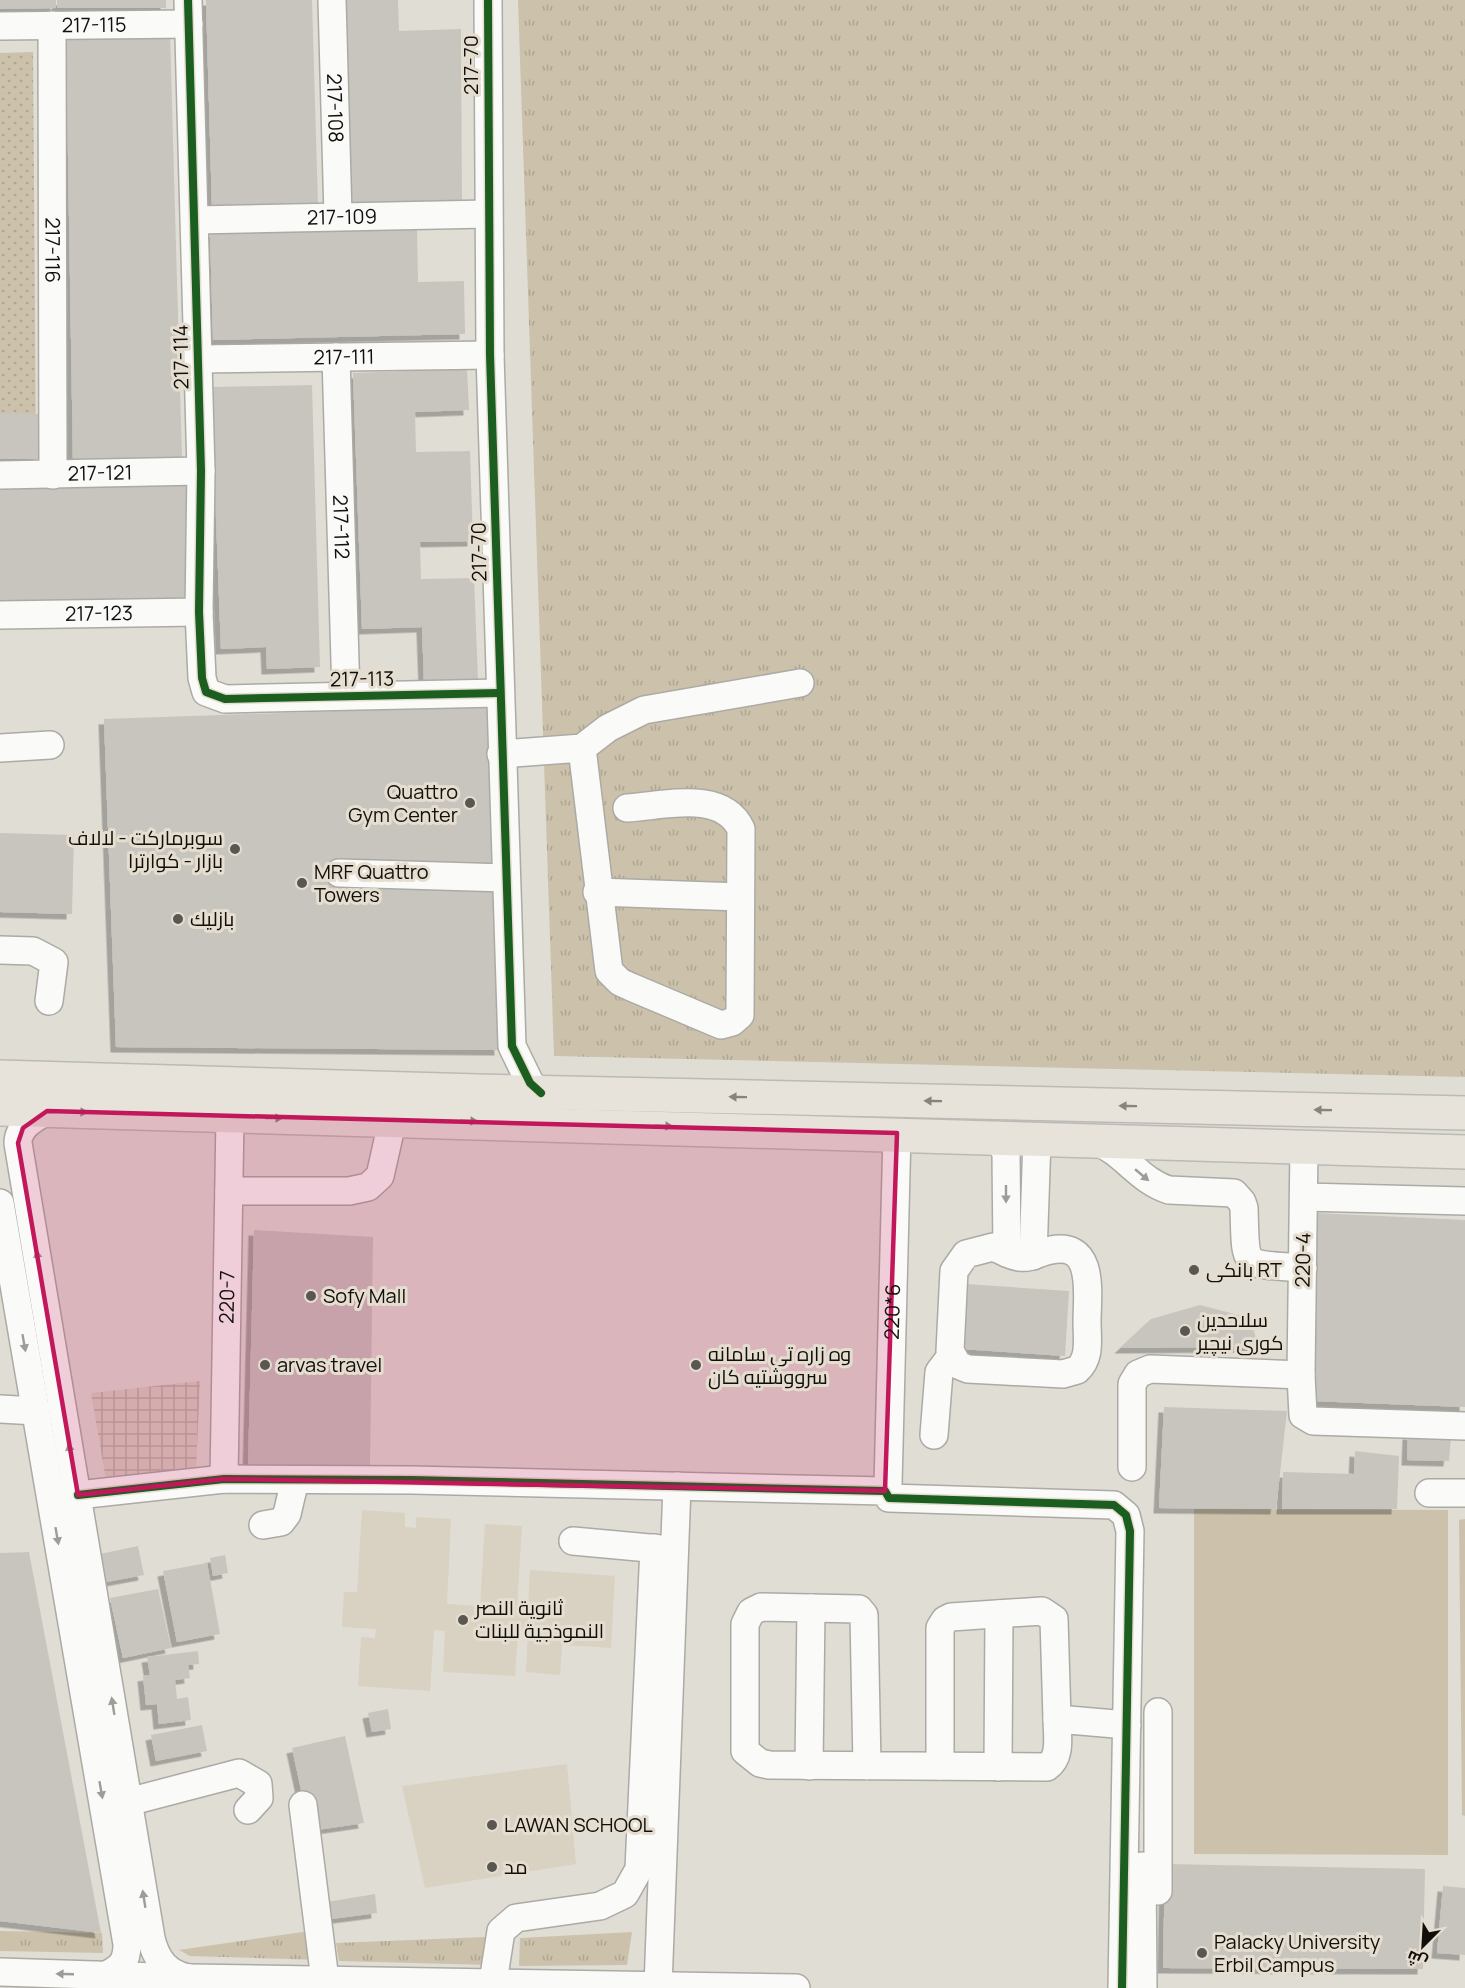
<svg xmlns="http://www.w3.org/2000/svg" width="1465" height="1988" font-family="Manrope,Cairo,sans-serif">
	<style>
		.built { fill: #d9d1c2 }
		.industrial { fill: url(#industrial-grid) }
		.grass { fill: url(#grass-tufts) }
		.park { fill: url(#park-dots) }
		.pitch { fill: #ccc2ab }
		.building { fill: #c8c5bf; filter: url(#shadow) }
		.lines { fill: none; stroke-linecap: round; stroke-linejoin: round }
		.minor-casing { stroke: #acaaa4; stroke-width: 30 }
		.major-casing { stroke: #bbbab6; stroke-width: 36 }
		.minor { stroke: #fafaf9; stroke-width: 27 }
		.major { stroke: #e7e3da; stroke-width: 33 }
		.cycleway-casing { stroke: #e5ded0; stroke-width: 11 }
		.cycleway { stroke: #1b5e20; stroke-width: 8 }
		.oneway { fill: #87847c }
		.oneway2 { fill: #9d9c99 }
		.marked { fill: #c2185b; fill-opacity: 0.2; stroke: #c2185b; stroke-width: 4.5; stroke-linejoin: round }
		.poi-dot { fill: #5a5751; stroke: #e5ded0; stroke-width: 2 }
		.labels { text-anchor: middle; stroke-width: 6; stroke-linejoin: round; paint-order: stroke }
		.street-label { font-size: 20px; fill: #120f0a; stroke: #e5ded0 }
		.poi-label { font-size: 20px; fill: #120f0a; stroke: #e5ded0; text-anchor: start }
	</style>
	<defs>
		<pattern id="industrial-grid" width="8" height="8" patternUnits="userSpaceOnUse" patternTransform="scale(1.5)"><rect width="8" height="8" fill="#d9d1c2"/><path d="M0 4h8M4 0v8" fill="none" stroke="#b9b2a5"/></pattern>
		<pattern id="grass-tufts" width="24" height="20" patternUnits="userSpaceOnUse" patternTransform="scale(1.5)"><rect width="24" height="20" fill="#ccc2ab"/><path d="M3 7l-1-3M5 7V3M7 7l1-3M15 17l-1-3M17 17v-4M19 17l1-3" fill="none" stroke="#aea692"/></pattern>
		<pattern id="park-dots" width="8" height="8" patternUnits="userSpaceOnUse" patternTransform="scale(1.5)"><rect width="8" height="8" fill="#ccc2ab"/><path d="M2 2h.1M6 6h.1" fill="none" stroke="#aea692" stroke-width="1.8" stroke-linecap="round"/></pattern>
		<filter id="shadow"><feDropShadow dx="-5.5" dy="5.5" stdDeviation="0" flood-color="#0004"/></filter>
	</defs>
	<rect width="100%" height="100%" fill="#e0ddd5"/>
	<!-- built -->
	<g class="built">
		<path d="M362,1510L405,1513V1527L416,1528V1517L451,1519L447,1604L480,1606L485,1524L522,1526L517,1606H528L530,1570L615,1576L611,1648L562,1645L560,1675L526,1672L528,1632L518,1631L515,1676L443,1672L445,1631L434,1630L430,1691L358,1686L361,1637L375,1638L376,1629L342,1627L344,1592H357Z"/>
		<path d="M567,1764L576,1864L425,1888L402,1786Z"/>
	</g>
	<!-- industrial -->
	<path class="industrial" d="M200,1381L196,1470L106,1480L91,1393Z"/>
	<!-- grass -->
	<g class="grass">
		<path d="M518,0H1465V1077L554,1056Z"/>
		<path d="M323,1929V1960L190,1956L179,1950Z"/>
		<path d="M0,1931L102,1933L103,1953L0,1951Z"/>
		<path d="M632,1932L627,1965L519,1966L520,1938Z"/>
		<path d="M485,1937L489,1965L339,1961L336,1943Z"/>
	</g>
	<!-- park -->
	<path class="park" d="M33,52L36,452L0,453V53Z"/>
	<!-- pitch -->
	<g class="pitch">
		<path d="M1194,1509L1448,1510V1855L1194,1854Z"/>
		<path d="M1465,1519V1816L1462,1815L1459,1520Z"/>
	</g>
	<!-- building -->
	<g class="building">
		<path d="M0,0H56V8L0,9Z"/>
		<rect x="57" y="0" width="109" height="8"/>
		<path d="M206,0H312L318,205L212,208Z"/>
		<path d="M343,0H398L399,31L461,29L462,205L352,209Z"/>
		<path d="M170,32L182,459L73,462L66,33Z"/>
		<path d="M417,227L418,282L464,281L465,334L213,340L210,232Z"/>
		<path d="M467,369L469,410L415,412L416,452L470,451L473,541L420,542L421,579L474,578L478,680L424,682L422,627L362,629L353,373Z"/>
		<path d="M312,385L320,667L267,669L266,647L221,649L211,387Z"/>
		<path d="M0,413L39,414V459H0Z"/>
		<path d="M186,480L189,599L0,601V485Z"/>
		<path d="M487,706L500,1050L116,1047L104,719Z"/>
		<path d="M0,833L74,835L72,914L0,912Z"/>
		<path d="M1317,1213L1465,1220V1407L1311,1401Z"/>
		<path d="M254,1230L373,1237L370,1467H248Z"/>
		<path d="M966,1284L1069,1291L1065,1356L961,1349Z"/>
		<path d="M1200,1305L1242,1316L1254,1331L1258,1347L1120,1348L1151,1319Z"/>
		<path d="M1164,1407L1287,1411L1276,1509L1159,1508Z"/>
		<path d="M1408,1434L1451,1436L1449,1461L1407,1460Z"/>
		<path d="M1355,1451L1399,1456L1397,1509H1282L1283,1472L1354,1474Z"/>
		<path d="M138,1546L144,1575L106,1582L100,1554Z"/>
		<path d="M29,1552L101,1933L0,1921V1553Z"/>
		<path d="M225,1555L228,1573L213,1576L210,1558Z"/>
		<path d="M207,1563L220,1634L177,1642L163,1571Z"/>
		<path d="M158,1589L171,1648L123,1658L110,1598Z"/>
		<path d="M198,1651L199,1664L188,1665L190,1678L175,1680L177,1699L188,1697L191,1720L159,1724L157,1704L146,1705L143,1676L150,1675L147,1657Z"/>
		<path d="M388,1709L391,1729L372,1732L368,1713Z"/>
		<path d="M202,1725L207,1751L156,1761L151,1735Z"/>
		<path d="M345,1736L364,1823L310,1831L292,1748Z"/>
		<path d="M1165,1864L1425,1869L1423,1969L1163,1968Z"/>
		<path d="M1443,1886L1465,1888V1955L1437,1953Z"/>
		<path d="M375,1894L377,1913L331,1919L327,1902Z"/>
	</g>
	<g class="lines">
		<defs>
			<g id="minor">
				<path d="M188,0L201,471L199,612L202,678L206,692L225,699L499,693"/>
				<path id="s1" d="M332,0L338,216"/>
				<path d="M488,0L490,355L512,1046L530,1083L541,1093"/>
				<path id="s2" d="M52,25L53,475"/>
				<path id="s3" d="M0,26L189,24"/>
				<path id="s4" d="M196,220L488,214"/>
				<path id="s5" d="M336,357L346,695"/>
				<path id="s6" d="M198,359L490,355"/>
				<path id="s7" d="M0,475L201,471"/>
				<path id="s8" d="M0,615L199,612"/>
				<path d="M0,748L50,745"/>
				<path d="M582,748L609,971L620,982L631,987L721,1025L732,1022L740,1015L741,829C722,789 663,806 627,808"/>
				<path d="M501,754L582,748L608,728L644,710L800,683"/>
				<path d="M339,873L506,878"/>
				<path d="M597,892L740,897"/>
				<path d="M0,950L33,951L54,962L49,1001"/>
				<path d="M47,1111C34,1118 18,1127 18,1143L151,1938C156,1960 167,1974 189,1978"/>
				<path d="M998,1137L1006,1153L1007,1253"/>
				<path d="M1095,1141C1124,1152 1139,1181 1169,1190L1234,1193L1242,1202L1244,1208C1246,1271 1241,1263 1303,1268"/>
				<path d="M1304,1146L1301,1375L1303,1415L1313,1421L1465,1426"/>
				<path d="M229,1191H349L368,1187L380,1176L393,1118"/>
				<path d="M1304,1197L1465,1201"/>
				<path d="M0,1203L127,1944C127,1962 121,1968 106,1975"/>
				<path d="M993,1247C1002,1250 1010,1256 1019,1257C1031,1259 1039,1252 1051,1250C1096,1241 1087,1295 1087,1322C1087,1339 1091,1358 1077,1370L1063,1374L968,1369L958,1365L950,1351L954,1271L966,1254Z"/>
				<path d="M1033,1256L1037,1139"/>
				<path d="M0,1409L36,1411"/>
				<path d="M934,1435L939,1372L951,1356"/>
				<path d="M1132,1467V1384L1138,1374L1150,1369L1301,1375"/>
				<path id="s9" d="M224,1479L230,1117"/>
				<path id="s10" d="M885,1491L888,1485L897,1133"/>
				<path d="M1429,1493H1465"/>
				<path d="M78,1495L224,1479L412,1480L885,1491L889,1498L1114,1505L1126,1515L1130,1531L1122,1988"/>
				<path d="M263,1525L281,1522L287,1514L295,1480"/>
				<path d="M573,1541L671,1550"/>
				<path d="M809,1766L811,1608"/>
				<path d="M867,1766L864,1615L859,1609L761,1607L751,1612L745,1624V1751L760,1763L769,1765L1047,1767C1062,1757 1057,1735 1057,1719L1127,1725"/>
				<path d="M940,1766V1628L945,1620L951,1617L1042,1611L1054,1619L1057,1719"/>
				<path d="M998,1767L999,1614"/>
				<path d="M128,1802L239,1773L258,1784L259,1798L248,1810"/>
				<path d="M303,1805L325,1980"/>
				<path d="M1142,1866L1143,1988"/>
				<path d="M1158,1891V1712"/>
				<path d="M0,1972L189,1978L796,1988"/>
				<path d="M493,1982L501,1931L516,1918L600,1906L625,1894L639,1869L654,1548"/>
				<path d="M658,1986L677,1486"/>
			</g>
			<g id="major">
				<path d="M0,1077L478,1091L1465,1113"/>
				<path d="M0,1109L1465,1152"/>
			</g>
		</defs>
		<!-- minor casing -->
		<use href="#minor" class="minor-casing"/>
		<!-- major casing -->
		<use href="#major" class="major-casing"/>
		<!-- minor -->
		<use href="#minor" class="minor"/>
		<!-- major -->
		<use href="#major" class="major"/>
		<defs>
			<g id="cycleway">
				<path d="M188,0L201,471L199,612L202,678L206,692L225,699L499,693"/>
				<path d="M488,0L490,355L512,1046L530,1083L541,1093"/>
				<path d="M78,1495L224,1479L412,1480L885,1491L889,1498L1114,1505L1126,1515L1130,1531L1122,1988"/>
			</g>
		</defs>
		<!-- cycleway casing -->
		<use href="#cycleway" class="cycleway-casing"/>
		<!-- cycleway -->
		<use href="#cycleway" class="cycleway"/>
	</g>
	<!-- one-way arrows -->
	<defs><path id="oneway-solid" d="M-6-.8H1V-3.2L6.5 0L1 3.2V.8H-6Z" transform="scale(1.5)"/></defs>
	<g class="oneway">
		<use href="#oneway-solid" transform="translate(738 1097) rotate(-179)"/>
		<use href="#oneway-solid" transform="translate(933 1101) rotate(-179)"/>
		<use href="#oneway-solid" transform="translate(1128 1106) rotate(-179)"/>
		<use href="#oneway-solid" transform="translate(1323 1110) rotate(-179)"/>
		<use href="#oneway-solid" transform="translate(79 1112) rotate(2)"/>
		<use href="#oneway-solid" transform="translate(274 1118)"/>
		<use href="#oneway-solid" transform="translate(469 1121) rotate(2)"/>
		<use href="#oneway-solid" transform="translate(664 1126) rotate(2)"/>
	</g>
	<g class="oneway2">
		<use href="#oneway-solid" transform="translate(1142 1175) rotate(40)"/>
		<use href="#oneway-solid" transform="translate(1006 1194) rotate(90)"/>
		<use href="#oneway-solid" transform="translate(38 1259) rotate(-100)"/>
		<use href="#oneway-solid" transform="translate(24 1343) rotate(80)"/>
		<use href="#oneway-solid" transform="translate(70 1452) rotate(-99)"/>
		<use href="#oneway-solid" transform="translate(57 1536) rotate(80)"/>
		<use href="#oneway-solid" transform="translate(113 1706) rotate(-99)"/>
		<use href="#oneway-solid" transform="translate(101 1790) rotate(80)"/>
		<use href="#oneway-solid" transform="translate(144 1899) rotate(-99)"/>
		<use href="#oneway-solid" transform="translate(65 1974) rotate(-178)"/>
	</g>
	<!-- marked area -->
	<path class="marked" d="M47,1111L897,1133L885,1491L224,1479L78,1495L18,1143L23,1128Z"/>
	<!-- markers -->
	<g class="poi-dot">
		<circle cx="470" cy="803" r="6"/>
		<circle cx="235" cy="849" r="6"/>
		<circle cx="302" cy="883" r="6"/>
		<circle cx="178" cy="919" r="6"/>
		<circle cx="1194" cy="1270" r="6"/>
		<circle cx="311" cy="1296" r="6"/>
		<circle cx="1185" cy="1331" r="6"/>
		<circle cx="265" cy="1365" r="6"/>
		<circle cx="696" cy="1365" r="6"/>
		<circle cx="463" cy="1620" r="6"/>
		<circle cx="492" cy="1825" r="6"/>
		<circle cx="492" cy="1867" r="6"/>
		<circle cx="1202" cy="1953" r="6"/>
	</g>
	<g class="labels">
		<!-- street labels -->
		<g class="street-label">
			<text dy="7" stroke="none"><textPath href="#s3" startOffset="94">217-115</textPath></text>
			<text transform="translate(471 65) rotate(-90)" y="7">217-70</text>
			<text dy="7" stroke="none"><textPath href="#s1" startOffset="108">217-108</textPath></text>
			<text dy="7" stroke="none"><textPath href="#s4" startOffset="146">217-109</textPath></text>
			<text dy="7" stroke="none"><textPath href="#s2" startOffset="225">217-116</textPath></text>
			<text transform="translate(181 357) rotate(-91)" y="7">217-114</text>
			<text dy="7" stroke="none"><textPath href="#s6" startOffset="146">217-111</textPath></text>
			<text dy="7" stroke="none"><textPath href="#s7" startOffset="100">217-121</textPath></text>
			<text dy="7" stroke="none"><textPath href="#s5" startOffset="170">217-112</textPath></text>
			<text transform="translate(479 552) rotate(-91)" y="7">217-70</text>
			<text dy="7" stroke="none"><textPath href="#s8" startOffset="99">217-123</textPath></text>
			<text transform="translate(362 679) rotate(-1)" y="7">217-113</text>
			<text transform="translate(1303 1260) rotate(-89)" y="7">220-4</text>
			<text dy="7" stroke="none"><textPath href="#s9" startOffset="182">220-7</textPath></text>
			<text dy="7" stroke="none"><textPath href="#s10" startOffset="180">220*6</textPath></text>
		</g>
		<!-- poi labels -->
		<g class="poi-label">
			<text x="458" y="799" text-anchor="end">Quattro<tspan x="458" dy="23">Gym Center</tspan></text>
			<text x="223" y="845" text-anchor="end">سوبرماركت - لالاف<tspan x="223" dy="23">بازار - كوارترا</tspan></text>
			<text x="314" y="879">MRF Quattro<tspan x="314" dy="23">Towers</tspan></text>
			<text x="190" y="926">بازليك</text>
			<text x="1206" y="1277">بانكی RT</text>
			<text x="323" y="1303">Sofy Mall</text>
			<text x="1197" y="1327">سلاحدین<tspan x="1197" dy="23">كوری نیچیر</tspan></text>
			<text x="708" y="1361">وه زاره تى سامانه<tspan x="708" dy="23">سرووشتيه كان</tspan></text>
			<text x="277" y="1372">arvas travel</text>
			<text x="475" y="1615">ثانوية النصر<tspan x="475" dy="23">النموذجية للبنات</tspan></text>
			<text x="504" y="1832">LAWAN SCHOOL</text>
			<text x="504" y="1874">مد</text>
			<text x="1214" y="1949">Palacky University<tspan x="1214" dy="23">Erbil Campus</tspan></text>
		</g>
	</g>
	<!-- north arrow -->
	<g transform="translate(1423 1946) rotate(204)" stroke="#e5ded0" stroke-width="4.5" paint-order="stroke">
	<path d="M0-4.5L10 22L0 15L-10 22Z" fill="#120f0a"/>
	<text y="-9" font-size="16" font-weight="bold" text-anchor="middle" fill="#120f0a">ش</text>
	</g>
</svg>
